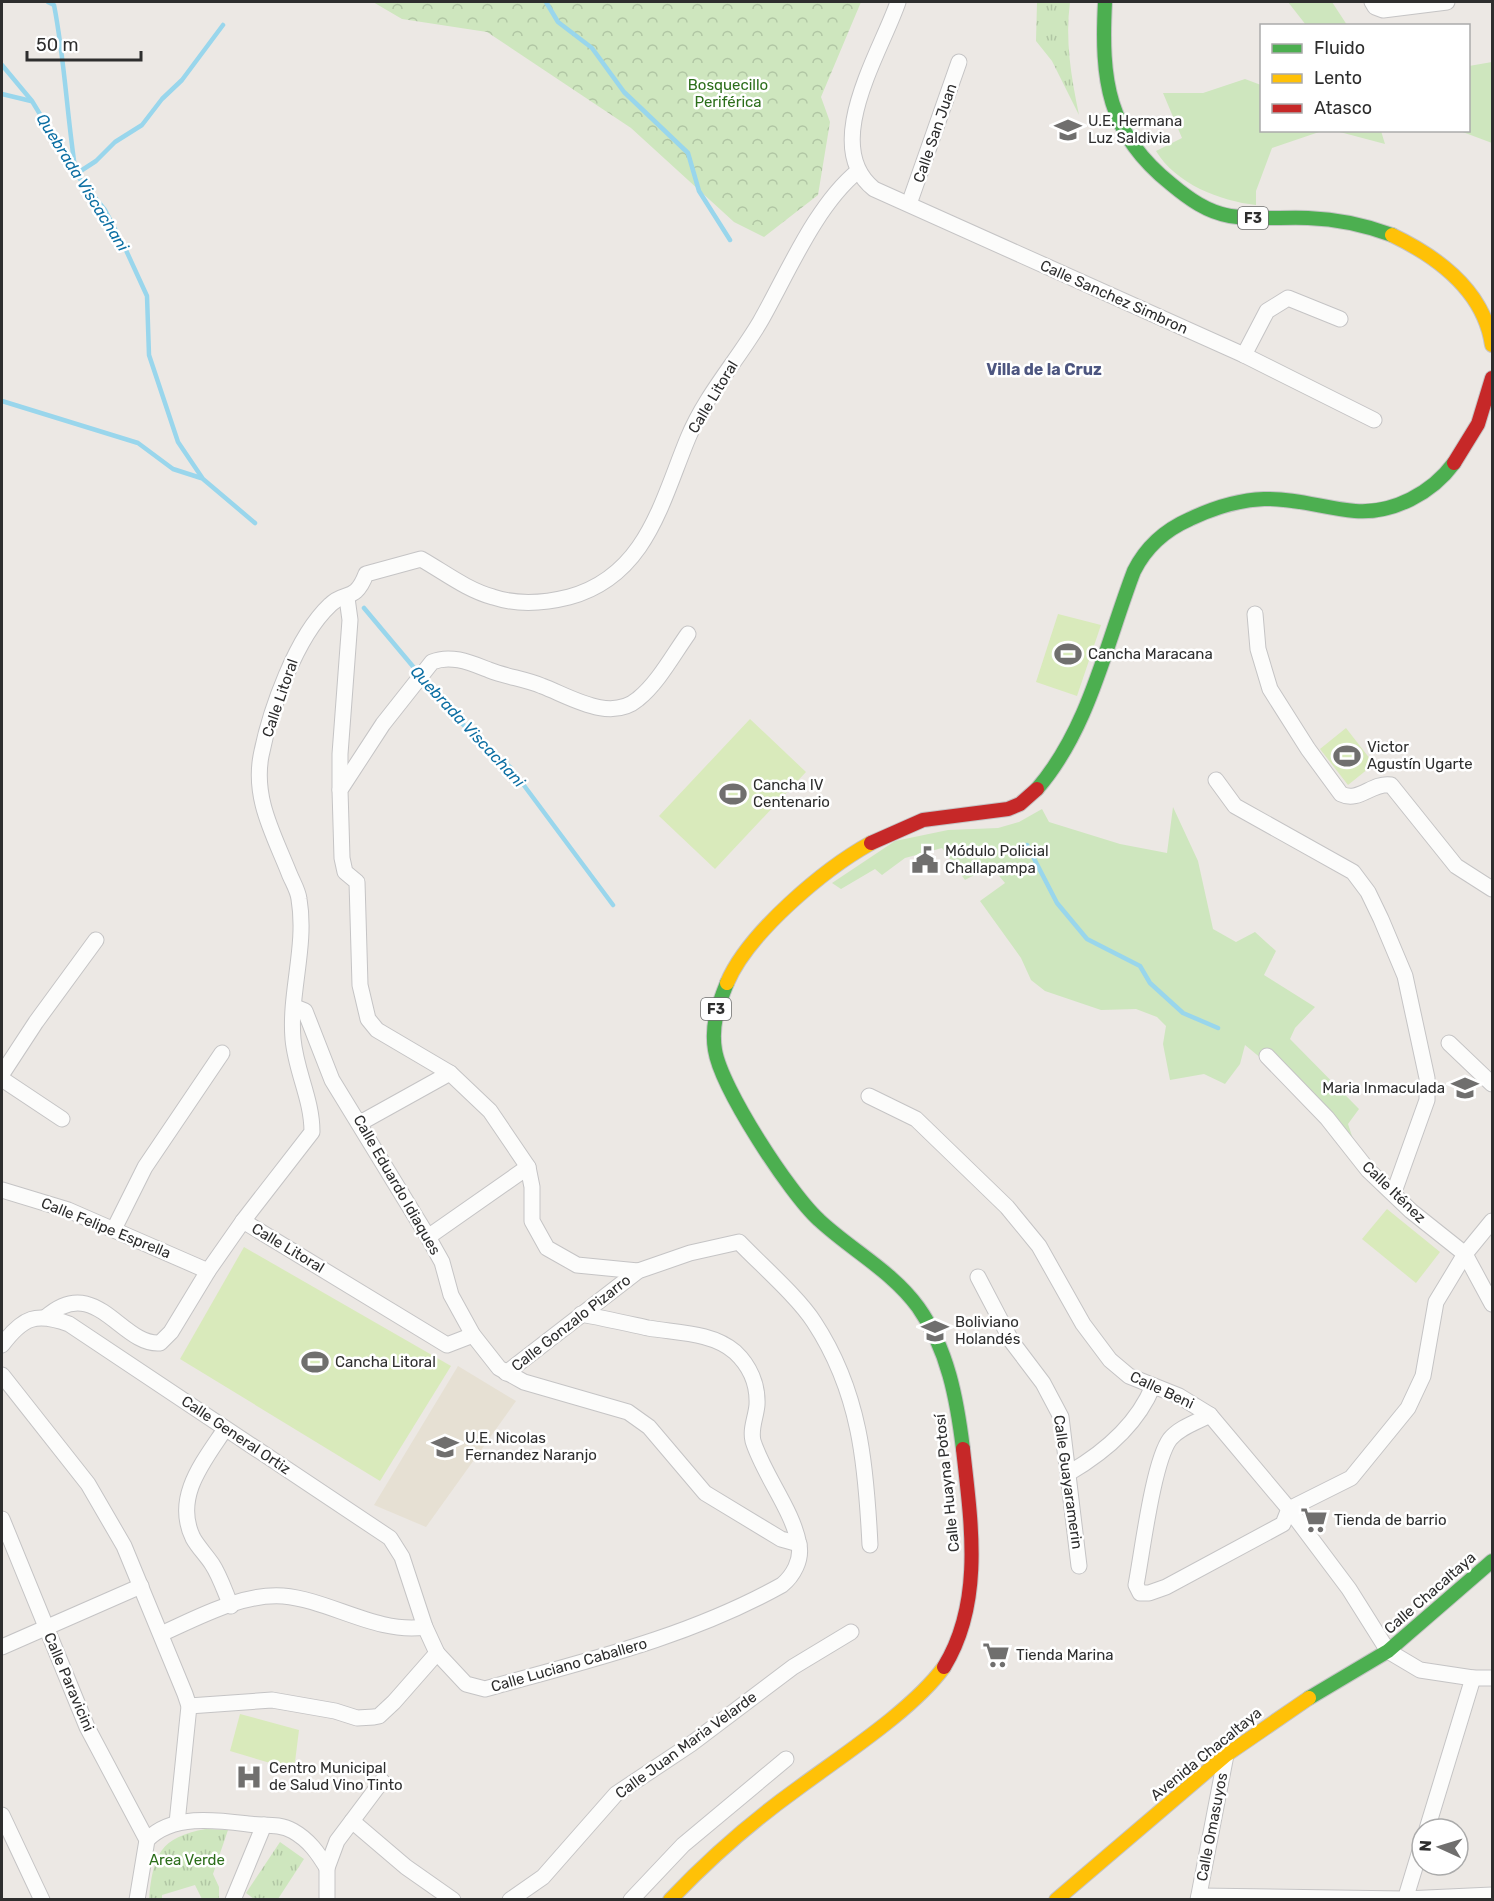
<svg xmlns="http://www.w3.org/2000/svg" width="1494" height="1901" font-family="Rubik,sans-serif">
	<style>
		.education { fill: #e6e0d3 }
		.grass { fill: #cee6be }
		.forest { fill: url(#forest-crowns) }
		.park { fill: url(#park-tufts) }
		.pitch { fill: #d9eabb }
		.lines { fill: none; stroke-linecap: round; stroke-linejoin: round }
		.stream { stroke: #99d6ec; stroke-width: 4.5 }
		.street-casing { stroke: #c5c4c5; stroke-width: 17 }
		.fast-casing { stroke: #c5c4c5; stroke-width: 16 }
		.slow-casing { stroke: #c5c4c5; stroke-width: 16 }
		.jam-casing { stroke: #c5c4c5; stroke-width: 16 }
		.street { stroke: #fcfcfb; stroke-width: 15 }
		.fast { stroke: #4caf50; stroke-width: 14 }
		.slow { stroke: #ffc107; stroke-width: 14 }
		.jam { stroke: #c62828; stroke-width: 14 }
		.labels { text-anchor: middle; stroke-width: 5; stroke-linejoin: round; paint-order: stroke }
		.shield { fill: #fff; stroke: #6d6d6d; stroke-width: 1.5 }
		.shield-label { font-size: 14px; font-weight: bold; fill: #2e2e2e }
		.park-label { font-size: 15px; fill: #2c6e1b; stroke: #fff }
		.poi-label { font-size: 15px; fill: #2e2e2e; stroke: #fff; text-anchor: start }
		.street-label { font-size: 15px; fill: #2e2e2e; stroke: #fff }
		.water-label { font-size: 16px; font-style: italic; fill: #0d6fa3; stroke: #fff }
		.neighbourhood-label { font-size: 16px; font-weight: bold; fill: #4d5680; stroke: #fff }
	</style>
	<defs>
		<pattern id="forest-crowns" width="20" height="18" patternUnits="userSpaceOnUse" patternTransform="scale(1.5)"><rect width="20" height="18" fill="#cee6be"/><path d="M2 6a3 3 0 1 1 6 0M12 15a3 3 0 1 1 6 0" fill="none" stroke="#b1c6a4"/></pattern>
		<pattern id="park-tufts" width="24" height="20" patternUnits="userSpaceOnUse" patternTransform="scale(1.5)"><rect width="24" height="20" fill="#cee6be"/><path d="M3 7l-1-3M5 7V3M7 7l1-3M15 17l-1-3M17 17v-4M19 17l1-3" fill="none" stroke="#b1c6a4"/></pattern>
	</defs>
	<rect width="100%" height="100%" fill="#ece8e4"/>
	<!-- education -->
	<path class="education" d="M458,1366L516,1401L426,1527L374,1505Z"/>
	<!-- grass -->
	<g class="grass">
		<path d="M1288,2H1332L1347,25H1306Z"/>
		<path d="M1492,62V143L1460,131L1468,130L1469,66Z"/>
		<path d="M1245,79L1261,85L1262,130L1322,131L1272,148L1256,191V205C1220,201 1176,184 1156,151L1182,138L1163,93H1203Z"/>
		<path d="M1336,131H1381L1385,144Z"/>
		<path d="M1173,807L1198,861L1213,929L1236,942L1255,932L1276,951L1264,975L1315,1007L1295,1028L1290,1039L1359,1109L1348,1124L1360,1160L1303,1093L1245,1045L1240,1064L1225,1084L1204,1074L1170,1080L1163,1044L1166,1026L1157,1017L1136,1009L1101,1010L1045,991L1031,980L1021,958L980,901L1005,883L991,866L965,880L942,848L905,858L882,875L875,869L841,889L832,883L895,841L948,830L998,828L1019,822L1042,809L1049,822L1120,844L1167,853Z"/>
	</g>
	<!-- forest -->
	<path class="forest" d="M373,2H861L821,97L830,122L818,195L764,237L734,222L631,128L487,32L402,19Z"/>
	<!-- park -->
	<g class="park">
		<path d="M1037,2H1070C1065,40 1071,76 1079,115L1052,61L1036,41Z"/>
		<path d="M206,1829L228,1830L213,1874L219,1887V1899H202L195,1885L162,1895V1899H149C153,1855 160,1837 206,1829Z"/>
		<path d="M280,1842L304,1859L278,1899H254L246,1893Z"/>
	</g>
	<!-- pitch -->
	<g class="pitch">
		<path d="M1058,614L1101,625L1077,696L1036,682Z"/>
		<path d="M750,719L806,772L715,869L659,816Z"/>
		<path d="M1346,728L1374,764L1348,785L1320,749Z"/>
		<path d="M1387,1209L1440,1252L1416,1283L1362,1239Z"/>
		<path d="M244,1247L451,1366L380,1481L180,1359Z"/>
		<path d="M240,1714L299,1730L294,1770L230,1751Z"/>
	</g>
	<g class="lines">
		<!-- stream -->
		<g class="stream">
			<path d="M48,2L54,5C65,61 67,118 76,174L96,161L115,142L142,125L162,99L182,80L223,25"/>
			<path d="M546,2L558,22L592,48L624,92L688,153L699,191L730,240"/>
			<path d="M2,65L32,101L76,174L105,210L125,248L147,296L149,355L178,442L203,479L255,523"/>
			<path d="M2,94L31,101"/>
			<path d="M2,401L138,443L173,469L201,478"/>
			<path d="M364,608L457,719L511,768L613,905"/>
			<path d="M1027,845L1057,903L1087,939L1140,966L1150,983L1183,1013L1218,1028"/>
		</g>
		<defs>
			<g id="street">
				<path d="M898,2C881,52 820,146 874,189L1244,355L1374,420"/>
				<path d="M1372,2L1375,7L1383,10L1447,2"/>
				<path d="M909,204L959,62"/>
				<path d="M1244,355L1267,311L1288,298L1340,319"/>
				<path d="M1255,614L1258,649L1270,689L1308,749L1341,794C1359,803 1372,782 1391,785L1456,866L1492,889"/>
				<path d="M1216,780L1235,806L1353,872L1368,892L1381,919L1405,976L1427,1078V1100L1394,1192"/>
				<path d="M340,790V754L350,620L347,598"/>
				<path d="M295,1007L305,1011L332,1080L428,1237L442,1262L451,1295L473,1335L499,1368L524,1382L628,1412L649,1427L705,1493L781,1539L799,1544"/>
				<path d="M1449,1043L1492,1084"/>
				<path d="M1267,1056L1327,1118L1368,1170L1411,1211L1465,1254L1492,1304"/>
				<path d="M2,1074L36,1022L96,940"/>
				<path d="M2,1079L62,1119"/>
				<path d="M869,1096L916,1119L1007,1207L1039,1246L1083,1324L1110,1360L1129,1376L1179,1396L1210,1415L1289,1509L1349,1589L1388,1651L1420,1670L1473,1678H1492"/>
				<path d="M360,1123L450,1073"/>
				<path d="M2,1190L68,1210L208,1271"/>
				<path d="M243,1221L447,1345L473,1335"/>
				<path d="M114,1229L145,1167L222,1053"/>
				<path d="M428,1237L528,1167"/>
				<path d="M638,1271L577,1265L547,1248L532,1221V1187L528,1167L490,1111L450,1073L377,1030L368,1019L360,985L357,882L345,872L342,858L340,790L383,724L432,662C451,654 471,663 489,670C507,677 525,679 542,686C569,696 610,723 638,699C658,683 673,655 688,634"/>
				<path d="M978,1277L1012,1342L1043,1383L1061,1417L1079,1566"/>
				<path d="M46,1317C96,1273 121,1346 160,1343L171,1332L208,1271L243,1221L312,1132C312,1099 296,1072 293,1039C289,993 307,946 299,899C298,890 292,881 289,873C274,835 253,799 261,756C270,710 296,637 330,605C345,590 355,603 366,574L421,559C444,572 467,590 493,597C517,605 545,603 569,597C646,576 661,503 688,438C705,396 737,361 760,322C787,275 815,206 858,171"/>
				<path d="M2,1345C23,1317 36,1312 69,1324L390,1538L402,1557L425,1627L437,1653L466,1684L485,1689C586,1661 689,1637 782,1585C793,1576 802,1560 799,1545C793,1510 764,1476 753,1441C750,1429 756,1417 757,1405C758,1385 750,1366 735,1352C712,1332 676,1333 648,1328C625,1323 603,1318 581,1314"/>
				<path d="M506,1373L638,1271L690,1253L739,1242C761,1265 798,1297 814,1322C860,1392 866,1464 870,1545"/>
				<path d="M2,1375L88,1484L124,1546L185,1694L189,1706L177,1823"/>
				<path d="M1210,1415C1197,1422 1180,1427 1170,1439C1153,1462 1142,1554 1136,1585L1140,1593H1149L1166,1587L1283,1524L1289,1509L1351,1478L1408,1408L1423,1376L1436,1302L1465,1254L1492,1221"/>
				<path d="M225,1429C204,1461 173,1497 193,1538C198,1547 206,1555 212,1564C220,1576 225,1592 231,1606"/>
				<path d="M1069,1473C1105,1452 1137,1425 1153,1386"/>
				<path d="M2,1519L87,1727L147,1840"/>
				<path d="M161,1634C197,1618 242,1593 283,1596C330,1600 376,1634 425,1627"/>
				<path d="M2,1647L141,1586"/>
				<path d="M189,1706L272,1700L335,1711L357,1718L374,1717L379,1716L394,1702L437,1653"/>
				<path d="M2,1815L42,1900"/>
				<path d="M352,1821L406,1867L453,1900"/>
				<path d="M1427,1829L1473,1678"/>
				<path d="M1199,1896L1405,1899L1492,1895"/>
				<path d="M137,1900L147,1840C172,1814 216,1820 248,1824C264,1826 279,1823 293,1831C309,1840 318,1853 327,1868"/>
				<path d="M233,1900L264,1825"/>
				<path d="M327,1900V1868L337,1841L382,1781"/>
				<path d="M510,1900L543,1877L616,1794L691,1744L793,1667L851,1632"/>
				<path d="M631,1900L683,1845L786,1759"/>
				<path d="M1198,1900L1226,1755"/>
				<path d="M1405,1900L1422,1844"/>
			</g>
			<g id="fast">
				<path d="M1105,2C1101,80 1107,133 1171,184C1189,199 1207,212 1230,216C1256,220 1282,217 1308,218C1337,219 1365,225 1392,235"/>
				<path d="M1037,789C1089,729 1106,644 1134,571C1146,547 1165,530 1190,519C1213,508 1238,500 1264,499C1295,498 1324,508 1355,511C1393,514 1432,493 1454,463"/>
				<path d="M727,983C718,1005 711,1026 715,1050C721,1088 790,1194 819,1220C851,1250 892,1271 918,1307C948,1349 957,1400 963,1449"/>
				<path d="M1309,1698L1388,1651L1492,1561"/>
			</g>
			<g id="slow">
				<path d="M1392,235C1438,257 1484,291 1492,345"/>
				<path d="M727,983C748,933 824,869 871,843"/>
				<path d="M670,1900C709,1859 751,1822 797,1789C840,1757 913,1710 944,1667"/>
				<path d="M1056,1900L1226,1755L1309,1698"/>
			</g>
			<g id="jam">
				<path d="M1454,463L1478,424L1492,378"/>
				<path d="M871,843L923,820L1008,809L1020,804L1037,789"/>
				<path d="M944,1667C984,1602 971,1522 963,1449"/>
			</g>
		</defs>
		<!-- street casing -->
		<use href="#street" class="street-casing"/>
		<!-- fast casing -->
		<use href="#fast" class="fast-casing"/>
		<!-- slow casing -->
		<use href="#slow" class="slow-casing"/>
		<!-- jam casing -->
		<use href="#jam" class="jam-casing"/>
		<!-- street -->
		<use href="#street" class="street"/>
		<!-- fast -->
		<use href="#fast" class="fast"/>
		<!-- slow -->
		<use href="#slow" class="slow"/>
		<!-- jam -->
		<use href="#jam" class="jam"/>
	</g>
	<!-- icons -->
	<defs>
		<symbol id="school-bare" viewBox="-9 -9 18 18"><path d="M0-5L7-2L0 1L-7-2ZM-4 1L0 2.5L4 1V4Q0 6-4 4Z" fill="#706f6e" stroke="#fff" stroke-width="2.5" paint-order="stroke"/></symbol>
		<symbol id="stadium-bare" viewBox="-9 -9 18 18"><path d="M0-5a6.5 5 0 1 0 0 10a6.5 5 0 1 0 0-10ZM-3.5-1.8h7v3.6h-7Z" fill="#706f6e" stroke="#fff" stroke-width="2.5" paint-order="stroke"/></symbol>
		<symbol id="civic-bare" viewBox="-9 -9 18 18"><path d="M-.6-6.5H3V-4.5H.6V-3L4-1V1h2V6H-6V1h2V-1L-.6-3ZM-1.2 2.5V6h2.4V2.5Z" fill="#706f6e" stroke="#fff" stroke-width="2.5" paint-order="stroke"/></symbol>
		<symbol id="supermarket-bare" viewBox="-9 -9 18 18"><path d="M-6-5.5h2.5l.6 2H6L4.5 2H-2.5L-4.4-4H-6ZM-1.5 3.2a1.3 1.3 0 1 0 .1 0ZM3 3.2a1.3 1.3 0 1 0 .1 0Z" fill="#706f6e" stroke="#fff" stroke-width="2.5" paint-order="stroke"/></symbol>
		<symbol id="hospital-bare" viewBox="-9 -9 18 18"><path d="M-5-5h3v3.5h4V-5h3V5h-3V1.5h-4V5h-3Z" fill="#706f6e" stroke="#fff" stroke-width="2.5" paint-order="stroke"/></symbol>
	</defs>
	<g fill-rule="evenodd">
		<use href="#school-bare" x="1049" y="111" width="38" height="38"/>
		<use href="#stadium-bare" x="1049" y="635" width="38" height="38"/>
		<use href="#stadium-bare" x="1328" y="737" width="38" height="38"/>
		<use href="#stadium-bare" x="714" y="775" width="38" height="38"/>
		<use href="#civic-bare" x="906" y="841" width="38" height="38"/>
		<use href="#school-bare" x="1446" y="1069" width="38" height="38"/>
		<use href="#school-bare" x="916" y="1312" width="38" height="38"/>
		<use href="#stadium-bare" x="296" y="1343" width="38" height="38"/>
		<use href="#school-bare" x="426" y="1428" width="38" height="38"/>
		<use href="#supermarket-bare" x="1295" y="1501" width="38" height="38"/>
		<use href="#supermarket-bare" x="977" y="1636" width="38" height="38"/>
		<use href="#hospital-bare" x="230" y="1758" width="38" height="38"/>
	</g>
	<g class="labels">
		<!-- shield labels -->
		<g class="shield">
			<rect x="1238" y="207" width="30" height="22" rx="4.5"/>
			<rect x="701" y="998" width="30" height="22" rx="4.5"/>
		</g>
		<g class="shield-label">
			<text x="1253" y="223">F3</text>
			<text x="716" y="1014">F3</text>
		</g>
		<!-- park labels -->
		<g class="park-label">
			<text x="728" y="90">Bosquecillo<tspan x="728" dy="17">Periférica</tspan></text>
			<text x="187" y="1865">Area Verde</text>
		</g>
		<!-- poi labels -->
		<g class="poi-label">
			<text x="1088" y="126">U.E. Hermana<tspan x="1088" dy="17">Luz Saldivia</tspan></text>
			<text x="1088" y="659">Cancha Maracana</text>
			<text x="1367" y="752">Victor<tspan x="1367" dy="17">Agustín Ugarte</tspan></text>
			<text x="753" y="790">Cancha IV<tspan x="753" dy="17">Centenario</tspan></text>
			<text x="945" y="856">Módulo Policial<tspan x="945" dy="17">Challapampa</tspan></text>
			<text x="1445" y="1093" text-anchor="end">Maria Inmaculada</text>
			<text x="955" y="1327">Boliviano<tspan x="955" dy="17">Holandés</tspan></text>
			<text x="335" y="1367">Cancha Litoral</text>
			<text x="465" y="1443">U.E. Nicolas<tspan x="465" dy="17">Fernandez Naranjo</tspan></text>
			<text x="1334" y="1525">Tienda de barrio</text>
			<text x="1016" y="1660">Tienda Marina</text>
			<text x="269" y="1773">Centro Municipal<tspan x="269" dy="17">de Salud Vino Tinto</tspan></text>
		</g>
		<!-- street labels -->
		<g class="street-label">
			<text transform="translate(935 133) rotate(-71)" y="5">Calle San Juan</text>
			<text transform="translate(1114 297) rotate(24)" y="5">Calle Sanchez Simbron</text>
			<text transform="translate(713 397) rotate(-59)" y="5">Calle Litoral</text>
			<text transform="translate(280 698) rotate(-71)" y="5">Calle Litoral</text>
			<text transform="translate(397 1185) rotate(60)" y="5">Calle Eduardo Idiaques</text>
			<text transform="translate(1394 1192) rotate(44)" y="5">Calle Iténez</text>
			<text transform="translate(106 1228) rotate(22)" y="5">Calle Felipe Esprella</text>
			<text transform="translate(288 1248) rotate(31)" y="5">Calle Litoral</text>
			<text transform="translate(571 1323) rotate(-38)" y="5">Calle Gonzalo Pizarro</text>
			<text transform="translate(1162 1390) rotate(25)" y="5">Calle Beni</text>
			<text transform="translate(236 1435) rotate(34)" y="5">Calle General Ortiz</text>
			<text transform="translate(1068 1482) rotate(82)" y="5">Calle Guayaramerin</text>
			<text transform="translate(947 1483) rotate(-96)" y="5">Calle Huayna Potosí</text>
			<text transform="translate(1430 1593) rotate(-41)" y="5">Calle Chacaltaya</text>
			<text transform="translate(569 1665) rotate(-16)" y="5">Calle Luciano Caballero</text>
			<text transform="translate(69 1682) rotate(67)" y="5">Calle Paravicini</text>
			<text transform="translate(686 1745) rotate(-36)" y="5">Calle Juan Maria Velarde</text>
			<text transform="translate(1206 1754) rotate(-39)" y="5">Avenida Chacaltaya</text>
			<text transform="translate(1212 1827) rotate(-79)" y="5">Calle Omasuyos</text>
		</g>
		<!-- water labels -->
		<g class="water-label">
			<text transform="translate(83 182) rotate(58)" y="6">Quebrada Viscachani</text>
			<text transform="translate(468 726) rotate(47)" y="6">Quebrada Viscachani</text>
		</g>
		<!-- neighbourhood labels -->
		<g class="neighbourhood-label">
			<text x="1044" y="375">Villa de la Cruz</text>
		</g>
	</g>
	<!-- border -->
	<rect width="1494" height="1901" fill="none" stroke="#2e2e2e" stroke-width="6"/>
	<!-- legend -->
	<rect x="1260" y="24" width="210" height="108" fill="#ffffff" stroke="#ababab" stroke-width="1.5"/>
	<rect x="1272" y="44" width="30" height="9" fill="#4caf50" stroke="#ababab" stroke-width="1.5"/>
	<text x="1314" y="54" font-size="18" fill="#2e2e2e">Fluido</text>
	<rect x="1272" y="74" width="30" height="9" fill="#ffc107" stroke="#ababab" stroke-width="1.5"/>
	<text x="1314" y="84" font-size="18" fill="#2e2e2e">Lento</text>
	<rect x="1272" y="104" width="30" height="9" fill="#c62828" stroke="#ababab" stroke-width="1.5"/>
	<text x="1314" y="114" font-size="18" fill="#2e2e2e">Atasco</text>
	<!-- north arrow -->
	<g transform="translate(1440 1847) rotate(274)"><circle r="28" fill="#ffffff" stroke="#ababab" stroke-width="1.5"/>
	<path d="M0-4.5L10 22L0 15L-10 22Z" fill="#706f6e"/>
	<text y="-9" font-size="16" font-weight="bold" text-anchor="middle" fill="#2e2e2e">N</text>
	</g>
	<!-- scale -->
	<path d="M27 51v9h114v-9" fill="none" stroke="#2e2e2e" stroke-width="3"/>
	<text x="36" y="51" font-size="18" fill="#2e2e2e" stroke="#ffffff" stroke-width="4.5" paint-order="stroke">50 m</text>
</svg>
